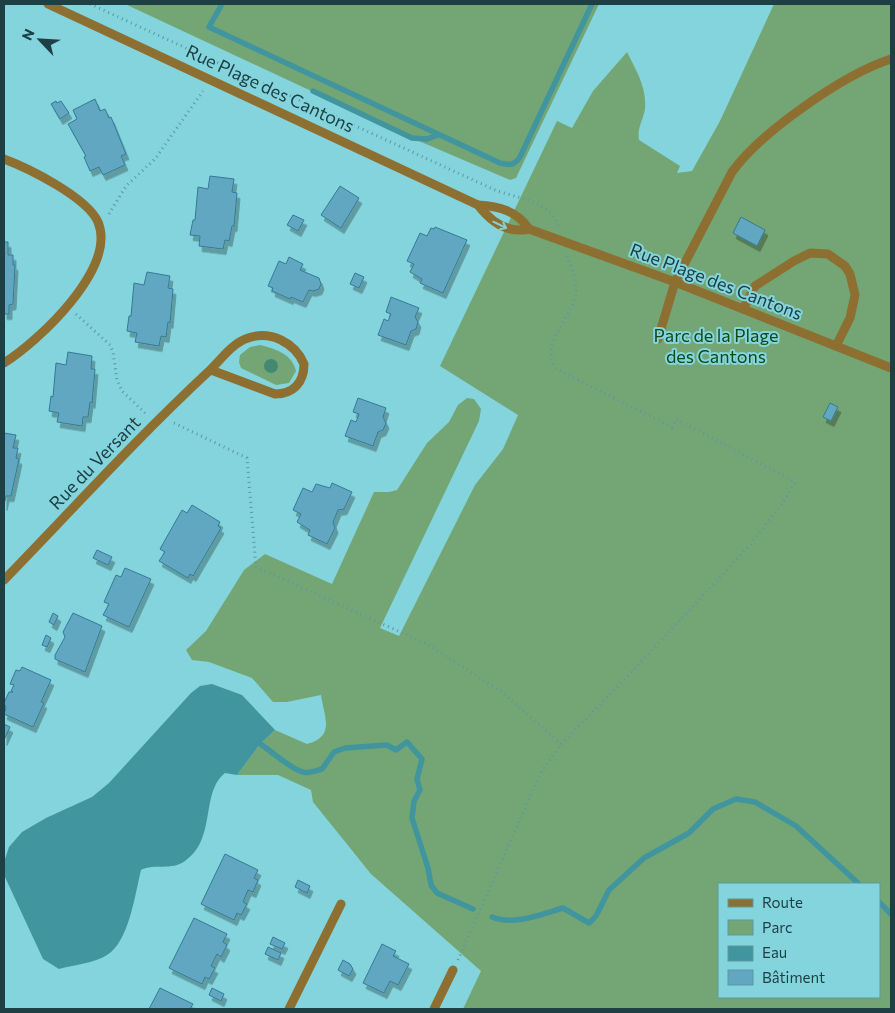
<svg xmlns="http://www.w3.org/2000/svg" width="895" height="1013" font-family="Commissioner,sans-serif">
	<style>
		.green { fill: #74a675; fill-rule: evenodd }
		.water { fill: #40959e }
		.lines { fill: none; stroke-linecap: round; stroke-linejoin: round }
		.stream { stroke: #40959e; stroke-width: 5.5 }
		.building { fill: #62a7c2; stroke: #347a94; filter: url(#shadow) }
		.path { stroke: #5b99a0; stroke-width: 3; stroke-dasharray: 1 4; stroke-linecap: butt }
		.minor { stroke: #8d7031; stroke-width: 9 }
		.tree { fill: #448871 }
		.oneway { stroke: #84cfd4 }
		.labels { text-anchor: middle; stroke-width: 4; stroke-linejoin: round; paint-order: stroke }
		.street-label { font-size: 18px; fill: #1e4044; stroke: #83d4dd }
		.park-label { font-size: 18px; fill: #104a18; stroke: #83d4dd }
	</style>
	<defs>
		<filter id="shadow"><feDropShadow dx="3" dy="5.5" stdDeviation="0" flood-color="#0004"/></filter>
	</defs>
	<rect width="100%" height="100%" fill="#83d4dd"/>
	<!-- green -->
	<g class="green">
		<path d="M125,4H599L516,178L510,180L412,138Z"/>
		<path d="M774,4H891V1009H463L481,971L371,874L313,802L311,790L278,775H237L260,744L275,730L307,744C336,736 324,717 321,695L287,702H273L252,678L209,662L192,660L186,650L206,631L244,570L265,554L332,584L374,492H389L397,490L427,443L449,422L458,405L467,398L474,399L481,409L479,421L380,628L399,636L475,485L503,449L518,415L440,366L557,121L572,128L593,91L627,52C636,70 647,88 645,109C643,121 637,127 639,140L680,166L677,173L692,171L720,121ZM719,884H879V997H719Z"/>
		<path d="M260,345C276,349 292,354 296,371L289,383L276,385L241,368L239,362L240,355L250,347Z"/>
	</g>
	<!-- water -->
	<path class="water" d="M212,684L242,695L275,730L260,744L237,775L225,773C200,793 217,839 185,861C171,871 155,863 141,870C135,894 129,942 107,955C95,963 73,965 59,969L43,959L5,877L4,862L9,847L22,832L46,818L92,797L109,783L191,693L200,686Z"/>
	<g class="lines">
		<!-- stream -->
		<g class="stream">
			<path d="M222,4L209,27L500,163C510,165 514,166 520,157L592,4"/>
			<path d="M313,91L412,138L427,139L438,135"/>
			<path d="M260,744C272,751 290,769 303,772C308,774 317,770 322,769L334,752L345,748L387,745L396,750L407,742L422,759L417,779L420,790L414,801L412,818L428,868L431,885L437,893L473,909"/>
			<path d="M879,902L891,914"/>
			<path d="M492,917C514,926 542,914 563,908L589,923L596,916L609,890L644,858L689,833L713,809L736,799L755,802L796,826L859,884"/>
		</g>
	</g>
	<!-- building -->
	<g class="building">
		<path d="M95,99L100,111L105,109L109,118L111,117L126,154L121,156L125,165L103,175L99,167L90,171L84,157L86,156L68,124L77,119L73,110Z"/>
		<path d="M56,101L57,103L61,101L69,113L60,119L51,104Z"/>
		<path d="M210,176L234,179L232,192L237,193L234,226H232L229,241L225,240L223,249L199,246L200,236L190,235L193,220H195L198,187L208,189Z"/>
		<path d="M340,186L359,198L341,228L321,215Z"/>
		<path d="M293,215L304,220L298,231L287,225Z"/>
		<path d="M741,217L765,230L757,246L733,233Z"/>
		<path d="M435,227L467,240L443,293L420,283L422,279L410,272L414,264L407,261L420,233L427,236L431,228L434,229Z"/>
		<path d="M4,242H8V255H13V265H15L13,304L9,305V314H4Z"/>
		<path d="M289,257L303,264L300,270L319,278L321,284L319,289L313,291L309,290L303,302L291,297L290,299L272,291L273,288L268,286L279,261L286,264Z"/>
		<path d="M147,272L170,276L168,288L173,289L170,323L168,322L166,337L161,336L159,346L135,342L137,333L127,331L129,316H131L134,283L144,285Z"/>
		<path d="M355,273L364,277L359,288L350,284Z"/>
		<path d="M391,297L419,308L415,317L418,322L416,329L411,331L406,345L378,335L384,319L388,321L391,314L386,312Z"/>
		<path d="M68,352L92,356L91,369H95L92,403L90,402L88,417H83L82,426L57,422L59,413L49,411L51,396L53,397L56,363L66,365Z"/>
		<path d="M358,398L386,408L383,417L386,423L383,430L378,432L373,446L345,436L351,420L356,422L359,414L353,412Z"/>
		<path d="M830,403L838,407L831,421L823,417Z"/>
		<path d="M4,433L16,435L13,448H18L16,458L19,459L11,496H6L4,505Z"/>
		<path d="M332,483L352,492L344,509L338,510L333,522L335,528L327,544L308,535L310,530L297,522L301,514L293,510L303,488L312,492L316,484L330,488Z"/>
		<path d="M192,505L220,522L218,526L221,528L193,576L190,574L188,578L159,561L165,552L160,549L182,510L187,513Z"/>
		<path d="M97,550L112,557L108,565L93,558Z"/>
		<path d="M125,568L151,579L129,627L103,615L109,604L104,602L116,575L121,577Z"/>
		<path d="M53,613L58,616L54,625L49,622Z"/>
		<path d="M73,613L102,626L85,672L55,659V655L65,637L63,632Z"/>
		<path d="M46,635L51,638L47,647L42,645Z"/>
		<path d="M22,667L51,680L41,702L44,703L33,727L4,714L6,708L4,703L9,692H13L11,691L14,685L10,684L16,670L20,671Z"/>
		<path d="M4,724L10,727L4,740Z"/>
		<path d="M225,854L258,870L254,878L258,880L253,892L248,890L243,902L247,904L241,915L237,913L234,920L201,904Z"/>
		<path d="M298,880L310,886L307,893L295,887Z"/>
		<path d="M194,918L227,934L223,942L227,945L221,957L217,954L211,966L215,968L209,979L205,977L202,984L169,968Z"/>
		<path d="M273,937L285,943L282,949L270,944Z"/>
		<path d="M382,944L396,951L393,956L409,964L398,985L390,981L384,993L363,983Z"/>
		<path d="M268,947L281,953L278,960L265,954Z"/>
		<path d="M343,960L350,964L353,969L349,976L338,970Z"/>
		<path d="M160,988L193,1004L190,1009H149Z"/>
		<path d="M212,988L224,994L221,1001L209,995Z"/>
	</g>
	<g class="lines">
		<!-- path -->
		<g class="path">
			<path d="M90,4L495,190C516,198 551,201 558,226"/>
			<path d="M109,214L126,186L155,159L203,91"/>
			<path d="M76,314L110,345L113,352L117,380L122,391L147,415"/>
			<path d="M174,423L247,458L256,567L427,644L503,693L561,744"/>
			<path d="M458,960L540,774L561,744L628,676L750,545L784,501L795,482L676,419L672,427L558,370C536,348 570,320 575,297C579,284 571,268 567,256"/>
		</g>
		<!-- minor -->
		<g class="minor">
			<path d="M48,4L478,205C499,206 517,211 529,229L675,282L891,368"/>
			<path d="M4,159C28,168 87,197 98,222C117,268 39,341 4,363"/>
			<path d="M478,205C491,222 507,234 529,229"/>
			<path d="M743,309L755,286L794,261L810,253L828,254L845,266L850,274L855,295L850,318L836,346"/>
			<path d="M658,339L675,282L732,172C761,132 844,74 891,59"/>
			<path d="M4,580C71,511 137,438 208,372C220,361 232,343 248,338C271,330 295,343 304,364C304,383 293,394 275,394L211,370"/>
			<path d="M289,1009L341,904"/>
			<path d="M434,1009L453,970"/>
		</g>
	</g>
	<!-- trees -->
	<circle class="tree" cx="271" cy="366" r="7"/>
	<!-- one-way arrows -->
	<defs><path id="oneway-shaft" d="M-6 0H5M1.5-3L5.5 0L1.5 3" fill="none" stroke-width="1.6" stroke-linecap="round" stroke-linejoin="round" transform="scale(1.25)"/></defs>
	<use class="oneway" href="#oneway-shaft" transform="translate(500 225) rotate(26)"/>
	<g class="labels">
		<!-- street labels -->
		<g class="street-label">
			<text transform="translate(270 89) rotate(25)" y="6">Rue Plage des Cantons</text>
			<text transform="translate(716 282) rotate(21)" y="6">Rue Plage des Cantons</text>
			<text transform="translate(95 463) rotate(-46)" y="6">Rue du Versant</text>
		</g>
		<!-- park labels -->
		<g class="park-label">
			<text x="716" y="342">Parc de la Plage<tspan x="716" dy="21">des Cantons</tspan></text>
		</g>
	</g>
	<!-- border -->
	<rect width="895" height="1013" fill="none" stroke="#1e4044" stroke-width="10"/>
	<!-- legend -->
	<rect x="718" y="883" width="162" height="115" fill="#83d4dd" stroke="#5b99a0"/>
	<rect x="728" y="899" width="25" height="8" fill="#8d7031" stroke="#5b99a0"/>
	<text x="762" y="908" font-size="15" fill="#1e4044">Route</text>
	<rect x="728" y="920" width="25" height="15" fill="#74a675" stroke="#5b99a0"/>
	<text x="762" y="933" font-size="15" fill="#1e4044">Parc</text>
	<rect x="728" y="946" width="25" height="15" fill="#40959e" stroke="#5b99a0"/>
	<text x="762" y="958" font-size="15" fill="#1e4044">Eau</text>
	<rect x="728" y="970" width="25" height="15" fill="#62a7c2" stroke="#5b99a0"/>
	<text x="762" y="983" font-size="15" fill="#1e4044">Bâtiment</text>
	<!-- north arrow -->
	<g transform="translate(40 40) rotate(295)" stroke="#83d4dd" stroke-width="4" paint-order="stroke">
	<path d="M0-4L9 19L0 12L-9 19Z" fill="#1e4044"/>
	<text y="-8" font-size="14" font-weight="bold" text-anchor="middle" fill="#1e4044">N</text>
	</g>
</svg>
